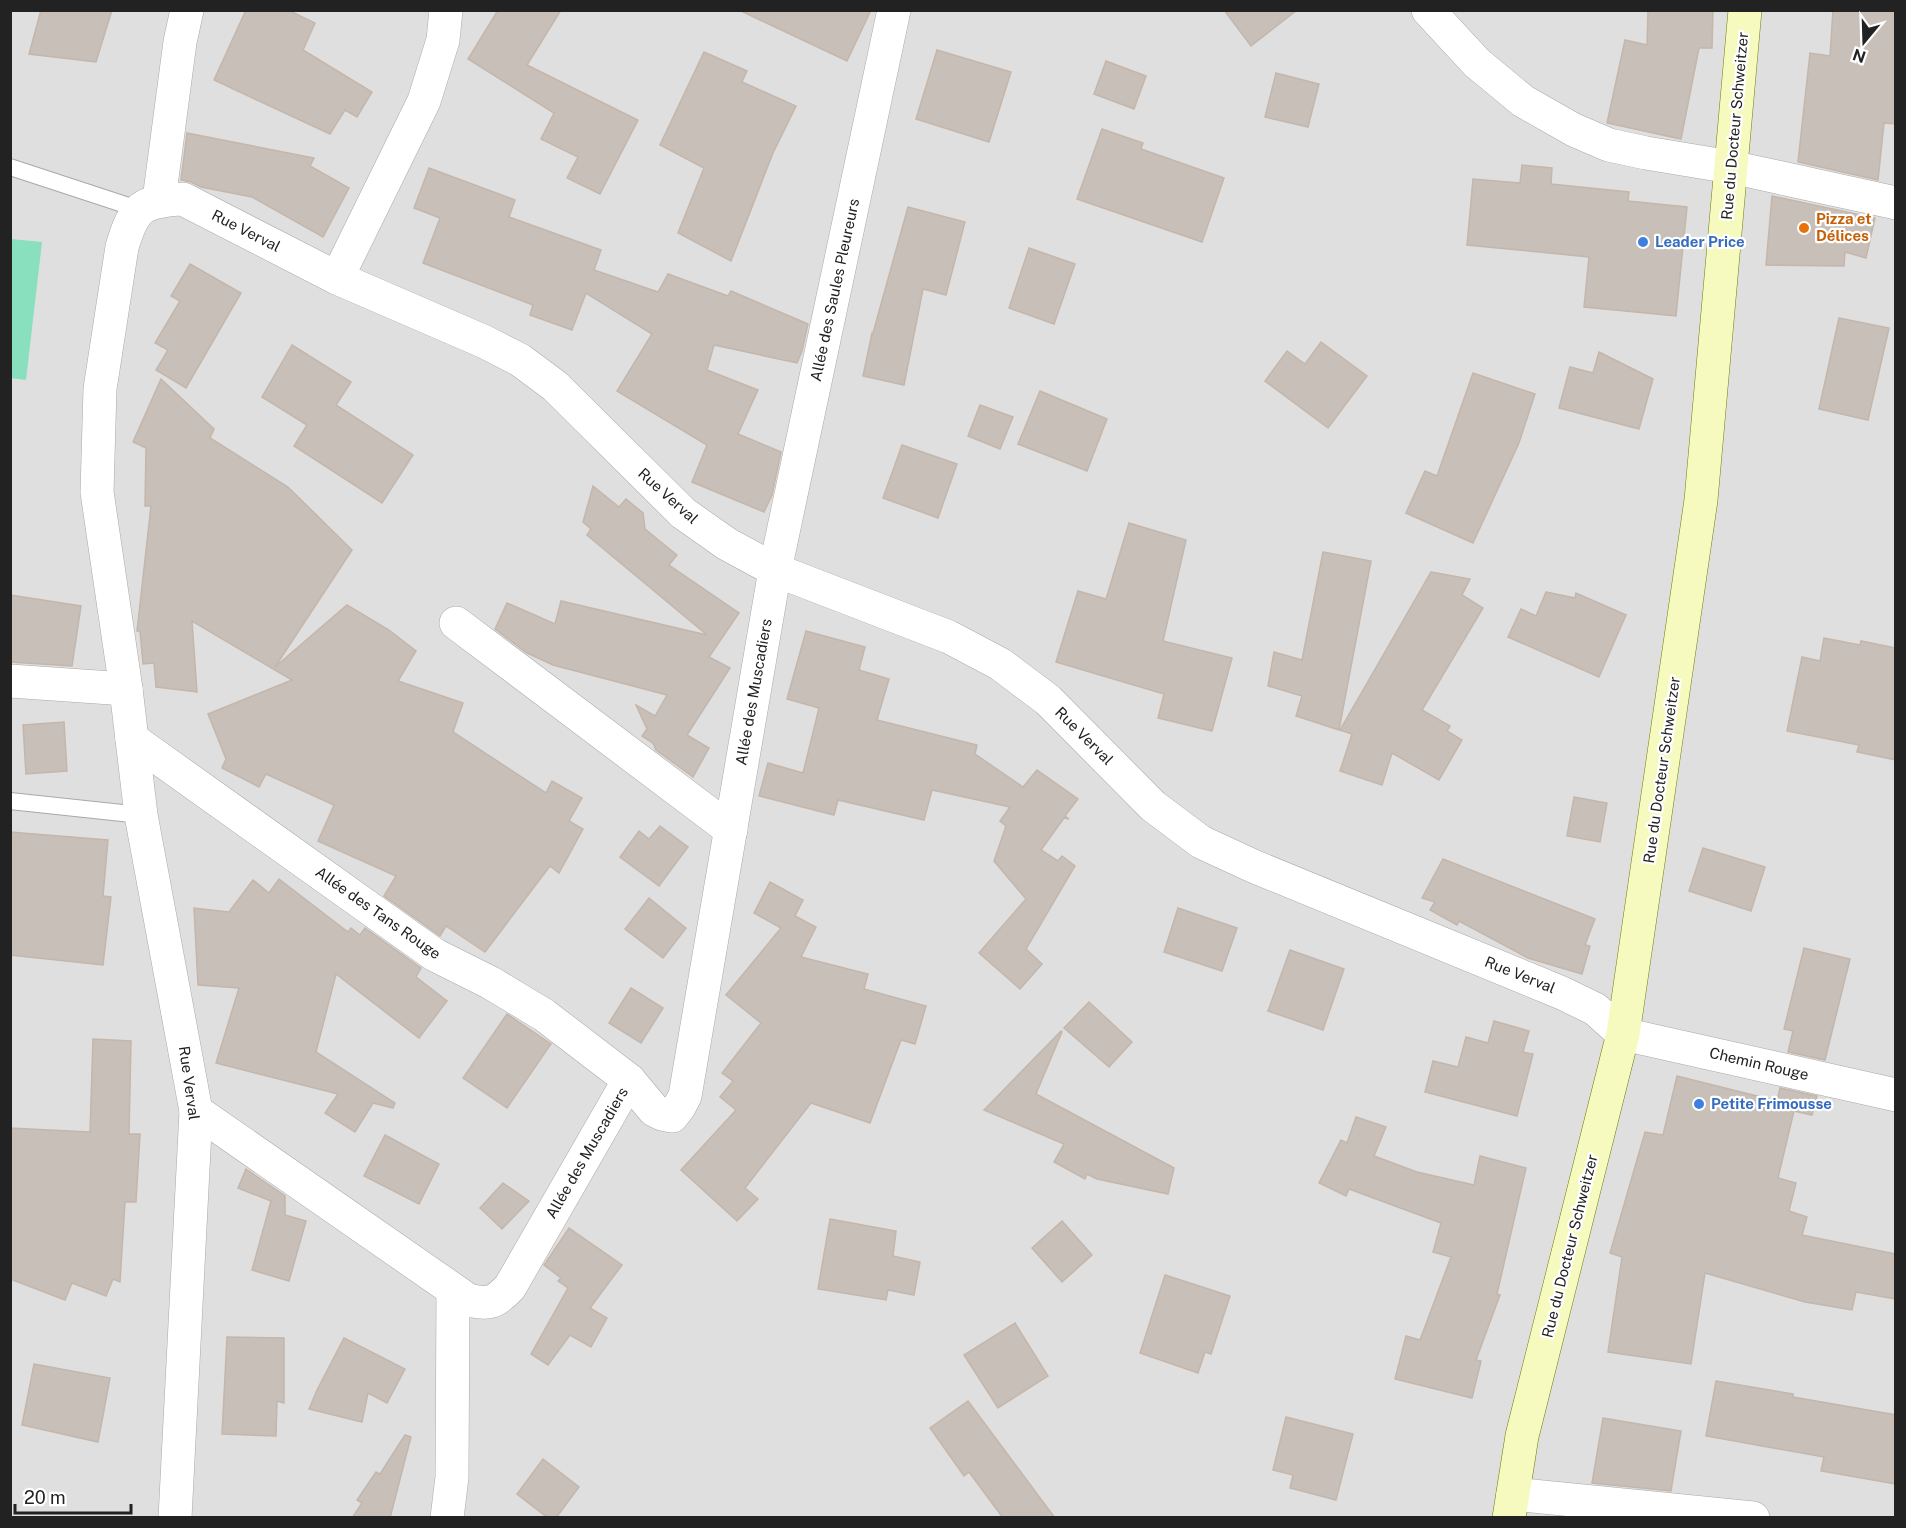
<svg xmlns="http://www.w3.org/2000/svg" width="1906" height="1528" font-family="'Public Sans',sans-serif">
	<style>
		.residential { fill: #e0dfdf }
		.pitch { fill: #88e0be }
		.building { fill: #c7bfb8; stroke: #c4b6ab; stroke-width: 1.5 }
		.lines { fill: none; stroke-linecap: round; stroke-linejoin: round }
		.lane-casing { stroke: #a9a9a9; stroke-width: 18 }
		.street-casing { stroke: #a9a9a9; stroke-width: 34 }
		.secondary-casing { stroke: #707d05; stroke-width: 34 }
		.lane { stroke: #fff; stroke-width: 16 }
		.street { stroke: #fff; stroke-width: 33 }
		.secondary { stroke: #f7fabf; stroke-width: 33 }
		.food-dot { fill: #e8710a; stroke: #fff; stroke-width: 2 }
		.shop-dot { fill: #3f7fe0; stroke: #fff; stroke-width: 2 }
		.labels { text-anchor: middle; stroke-width: 4.5; stroke-linejoin: round; paint-order: stroke }
		.street-label { font-size: 15px; fill: #222; stroke: #fff }
		.food-label { font-size: 15px; font-weight: bold; fill: #c56008; stroke: #fff; text-anchor: start }
		.shop-label { font-size: 15px; font-weight: bold; fill: #366cbe; stroke: #fff; text-anchor: start }
	</style>
	<rect width="100%" height="100%" fill="#f2efe9"/>
	<!-- residential -->
	<rect class="residential" x="11" y="11" width="1884" height="1506"/>
	<!-- pitch -->
	<path class="pitch" d="M11,239L42,242L26,380L11,378Z"/>
	<!-- building -->
	<g class="building">
		<path d="M41,10H112L96,62L29,54Z"/>
		<path d="M246,10H288L315,23L303,50L372,92L357,117L345,110L330,134L214,80Z"/>
		<path d="M498,10H561L527,65L638,120L600,194L567,178L578,157L541,139L554,113L468,59Z"/>
		<path d="M739,10H871L847,61Z"/>
		<path d="M1224,10H1297L1251,46Z"/>
		<path d="M1648,10H1713L1712,48H1699L1681,139L1607,123L1625,40L1647,45Z"/>
		<path d="M1833,10H1896V124L1884,123L1878,180L1798,162L1810,53L1830,56Z"/>
		<path d="M937,50L1011,72L989,142L916,119Z"/>
		<path d="M704,52L747,71L742,82L796,106L773,153L731,261L678,233L704,168L660,145Z"/>
		<path d="M1106,61L1146,76L1134,109L1094,94Z"/>
		<path d="M1276,73L1319,84L1308,127L1265,117Z"/>
		<path d="M1102,129L1143,143L1141,149L1224,178L1202,242L1077,199Z"/>
		<path d="M187,133L314,158L310,166L349,188L323,237L252,197L201,187L191,182L181,180Z"/>
		<path d="M1522,165L1552,168L1551,184L1629,192L1628,201L1687,207L1676,316L1584,307L1589,257L1467,245L1473,179L1520,183Z"/>
		<path d="M429,168L515,200L509,217L601,250L594,270L658,292L668,274L728,296L731,291L808,324L802,351L797,363L714,345L707,370L758,390L738,434L781,452L772,495L764,512L692,482L707,445L617,391L652,334L586,293L572,330L530,315L533,305L423,263L440,218L414,208Z"/>
		<path d="M1772,196L1875,218L1866,258L1845,252L1844,266L1766,265Z"/>
		<path d="M908,207L965,222L946,295L923,289L904,385L863,376L872,333H873Z"/>
		<path d="M1029,248L1075,264L1054,324L1009,308Z"/>
		<path d="M190,264L241,293L186,388L156,370L168,350L155,343L180,301L171,296Z"/>
		<path d="M1839,318L1889,328L1868,420L1819,409Z"/>
		<path d="M1321,342L1367,376L1328,428L1265,381L1287,351L1305,364Z"/>
		<path d="M292,345L351,382L336,405L413,455L382,503L294,446L307,425L262,397Z"/>
		<path d="M1599,352L1653,379L1639,429L1559,408L1570,367L1593,373Z"/>
		<path d="M1473,373L1535,394L1519,443L1473,543L1406,513L1425,471L1437,476Z"/>
		<path d="M161,379L214,429L210,438L288,487L352,550L275,667L347,605L389,630L416,651L398,681L463,703L453,732L546,793L552,781L582,798L569,821L583,829L559,873L550,866L485,952L446,926L440,936L384,896L396,876L318,841L334,805L266,774L259,787L222,768L226,759L208,714L292,680L192,621L197,692L156,687L154,663L143,664L140,631H137L151,506H145L146,448L133,442Z"/>
		<path d="M1040,391L1107,419L1087,471L1018,444Z"/>
		<path d="M980,405L1013,417L1000,449L968,436Z"/>
		<path d="M902,445L957,464L938,518L883,498Z"/>
		<path d="M593,486L619,507L626,499L643,513L645,529L677,555L669,565L739,613L709,657L730,668L687,735L709,748L693,777L656,750L653,743L642,736L647,729L636,705L655,716L667,695L553,665L527,653L495,629L507,603L555,624L561,601L707,635L587,535L591,529L583,522Z"/>
		<path d="M1129,523L1186,540L1163,641L1232,658L1212,731L1158,718L1164,694L1056,662L1078,591L1106,599Z"/>
		<path d="M1323,552L1371,561L1339,730L1296,716L1302,696L1268,686L1274,652L1302,660Z"/>
		<path d="M1431,572L1470,579L1462,595L1483,608L1422,710L1450,726L1447,731L1462,740L1439,780L1392,753L1382,785L1340,771L1352,734L1340,730Z"/>
		<path d="M1546,592L1575,598L1576,593L1626,615L1599,677L1508,637L1521,609L1536,616Z"/>
		<path d="M10,595L81,606L72,666L10,662Z"/>
		<path d="M806,631L865,647L859,670L889,679L877,720L977,745L975,754L1023,787L1037,770L1078,799L1065,816L1069,819L1064,818L1041,850L1058,861L1062,856L1075,866L1026,949L1042,964L1020,989L979,953L1026,899L994,861L1006,826L1000,821L1010,807L932,790L924,820L838,800L834,815L759,796L768,763L803,773L819,708L787,699Z"/>
		<path d="M1824,638L1860,645L1861,641L1896,648V760L1857,752L1859,745L1787,731L1802,657L1820,661Z"/>
		<path d="M64,722L67,771L26,774L23,725Z"/>
		<path d="M1574,797L1607,803L1600,842L1567,836Z"/>
		<path d="M660,826L688,847L659,886L620,857L639,831L649,839Z"/>
		<path d="M10,832L108,840L103,896L111,897L103,965L10,955Z"/>
		<path d="M1703,848L1765,867L1751,911L1689,891Z"/>
		<path d="M1443,859L1595,919L1585,945L1590,946L1582,974L1528,958L1459,921L1457,925L1430,910L1435,902L1422,898Z"/>
		<path d="M279,879L348,932L351,928L360,935L365,928L421,968L416,977L447,1001L419,1038L336,974L316,1052L395,1103L393,1108L373,1103L355,1132L325,1113L338,1094L216,1063L239,988L198,985L194,908L229,912L253,880L269,893Z"/>
		<path d="M770,882L803,900L795,916L816,927L801,957L868,974L864,989L926,1006L915,1044L901,1040L870,1123L811,1103L745,1188L758,1199L737,1221L681,1170L736,1110L720,1097L733,1081L722,1073L761,1023L726,995L781,928L754,913Z"/>
		<path d="M649,898L686,928L663,958L625,929Z"/>
		<path d="M1178,908L1237,928L1222,971L1164,952Z"/>
		<path d="M1804,948L1850,959L1825,1060L1788,1052L1793,1031L1784,1029Z"/>
		<path d="M1290,950L1344,969L1323,1030L1268,1011Z"/>
		<path d="M631,988L663,1008L641,1043L609,1023Z"/>
		<path d="M1089,1002L1132,1042L1109,1067L1064,1028Z"/>
		<path d="M507,1014L551,1044L507,1108L463,1078Z"/>
		<path d="M1494,1021L1529,1031L1523,1052L1533,1054L1517,1116L1425,1092L1433,1061L1458,1067L1466,1037L1488,1043Z"/>
		<path d="M1061,1031L1062,1032L1036,1094L1174,1168L1168,1194L1097,1179L1087,1174L1085,1179L1054,1162L1064,1144L984,1110Z"/>
		<path d="M93,1039L131,1041L129,1134H140L136,1202H125L120,1282L113,1279L106,1296L72,1283L65,1300L10,1279V1128L90,1132Z"/>
		<path d="M1677,1076L1777,1101L1780,1088L1817,1096L1812,1115L1794,1111L1778,1178L1796,1183L1789,1211L1807,1217L1802,1235L1896,1254V1299L1856,1292L1852,1310L1805,1302L1705,1273L1691,1364L1608,1352L1622,1257L1610,1253L1645,1132L1663,1135Z"/>
		<path d="M1356,1117L1386,1127L1374,1156L1417,1172L1474,1185L1480,1156L1526,1168L1497,1294L1500,1295L1476,1360L1481,1361L1472,1398L1395,1379L1406,1336L1420,1340L1451,1257L1433,1252L1441,1223L1349,1189L1346,1196L1319,1183L1341,1140L1347,1143Z"/>
		<path d="M385,1135L439,1164L419,1204L364,1176Z"/>
		<path d="M246,1169L285,1196V1215L306,1221L289,1281L252,1270L271,1201L238,1188Z"/>
		<path d="M503,1183L529,1201L502,1229L480,1208Z"/>
		<path d="M830,1219L896,1231L893,1256L920,1262L914,1295L888,1290L886,1300L818,1289Z"/>
		<path d="M1062,1221L1092,1255L1062,1282L1032,1248Z"/>
		<path d="M569,1228L622,1265L590,1308L607,1318L591,1347L570,1335L548,1365L531,1354L568,1288L558,1281L561,1278L544,1265Z"/>
		<path d="M1165,1275L1230,1296L1211,1354L1205,1352L1198,1373L1140,1353Z"/>
		<path d="M1015,1323L1048,1376L998,1408L964,1355Z"/>
		<path d="M227,1337L284,1338V1403L277,1401L276,1436L222,1434Z"/>
		<path d="M344,1338L405,1369L387,1403L368,1393L362,1422L309,1409L317,1390Z"/>
		<path d="M34,1364L110,1378L98,1442L22,1425Z"/>
		<path d="M1716,1381L1793,1394V1397L1896,1415V1484L1821,1471L1824,1457L1706,1436Z"/>
		<path d="M968,1401L1055,1518H1003L969,1472L964,1476L930,1428Z"/>
		<path d="M1286,1417L1353,1434L1336,1500L1290,1488L1293,1475L1273,1470Z"/>
		<path d="M1603,1418L1681,1431L1671,1491L1592,1483Z"/>
		<path d="M405,1435L411,1437L390,1518H352L362,1503L357,1500L376,1472L380,1474Z"/>
		<path d="M543,1459L579,1487L556,1518H548L517,1494Z"/>
	</g>
	<g class="lines">
		<defs>
			<g id="lane">
				<path d="M10,167L138,209"/>
				<path d="M10,801L141,815"/>
			</g>
			<g id="street">
				<path d="M1428,10L1477,63L1523,101L1574,130L1609,145L1646,153L1731,167L1896,203"/>
				<path d="M159,200L180,42L187,10"/>
				<path d="M337,278L424,101L443,40L446,10"/>
				<path d="M456,623L731,830"/>
				<path d="M10,681L126,689"/>
				<path d="M132,739L435,955L491,983L544,1015L629,1080L654,1110L662,1114L672,1116L679,1107L685,1096L775,570L894,10"/>
				<path d="M196,1111L468,1300C489,1305 495,1303 510,1287L629,1080"/>
				<path d="M1513,1494L1753,1518"/>
				<path d="M175,1518L196,1111L141,815L126,689L97,492L100,389L122,247C134,207 141,201 183,199L337,278L485,342L520,360L555,386L683,513L727,544L775,570L949,637L1000,664L1048,700L1153,806L1201,842L1253,866L1562,993L1595,1009L1623,1034L1896,1095"/>
				<path d="M447,1518L452,1477L453,1290"/>
			</g>
			<path id="secondary" d="M1509,1518L1522,1436L1623,1034L1701,500L1745,10"/>
		</defs>
		<!-- lane casing -->
		<use href="#lane" class="lane-casing"/>
		<!-- street casing -->
		<use href="#street" class="street-casing"/>
		<!-- secondary casing -->
		<use href="#secondary" class="secondary-casing"/>
		<!-- lane -->
		<use href="#lane" class="lane"/>
		<!-- street -->
		<use href="#street" class="street"/>
		<!-- secondary -->
		<use href="#secondary" class="secondary"/>
	</g>
	<!-- markers -->
	<circle class="food-dot" cx="1804" cy="228" r="6"/>
	<g class="shop-dot">
		<circle cx="1643" cy="242" r="6"/>
		<circle cx="1699" cy="1104" r="6"/>
	</g>
	<g class="labels">
		<!-- street labels -->
		<g class="street-label">
			<text transform="translate(1735 126) rotate(-85)" y="5">Rue du Docteur Schweitzer</text>
			<text transform="translate(246 231) rotate(27)" y="5">Rue Verval</text>
			<text transform="translate(835 290) rotate(-78)" y="5">Allée des Saules Pleureurs</text>
			<text transform="translate(668 496) rotate(42)" y="5">Rue Verval</text>
			<text transform="translate(754 692) rotate(-80)" y="5">Allée des Muscadiers</text>
			<text transform="translate(1084 736) rotate(45)" y="5">Rue Verval</text>
			<text transform="translate(1662 770) rotate(-82)" y="5">Rue du Docteur Schweitzer</text>
			<text transform="translate(378 913) rotate(35)" y="5">Allée des Tans Rouge</text>
			<text transform="translate(1520 975) rotate(22)" y="5">Rue Verval</text>
			<text transform="translate(1759 1064) rotate(13)" y="5">Chemin Rouge</text>
			<text transform="translate(189 1083) rotate(82)" y="5">Rue Verval</text>
			<text transform="translate(587 1153) rotate(-60)" y="5">Allée des Muscadiers</text>
			<text transform="translate(1570 1246) rotate(-76)" y="5">Rue du Docteur Schweitzer</text>
		</g>
		<!-- food labels -->
		<g class="food-label">
			<text x="1816" y="224">Pizza et<tspan x="1816" dy="17">Délices</tspan></text>
		</g>
		<!-- shop labels -->
		<g class="shop-label">
			<text x="1655" y="247">Leader Price</text>
			<text x="1711" y="1109">Petite Frimousse</text>
		</g>
	</g>
	<!-- border -->
	<rect width="1906" height="1528" fill="none" stroke="#222222" stroke-width="24"/>
	<!-- north arrow -->
	<g transform="translate(1864 42) rotate(199)" stroke="#ffffff" stroke-width="4.5" paint-order="stroke">
	<path d="M0-4.5L10 22L0 15L-10 22Z" fill="#222222"/>
	<text y="-9" font-size="16" font-weight="bold" text-anchor="middle" fill="#222222">N</text>
	</g>
	<!-- scale -->
	<path d="M15 1504v9h116v-9" fill="none" stroke="#222222" stroke-width="3"/>
	<text x="24" y="1504" font-size="18" fill="#222222" stroke="#ffffff" stroke-width="4.5" paint-order="stroke">20 m</text>
</svg>
